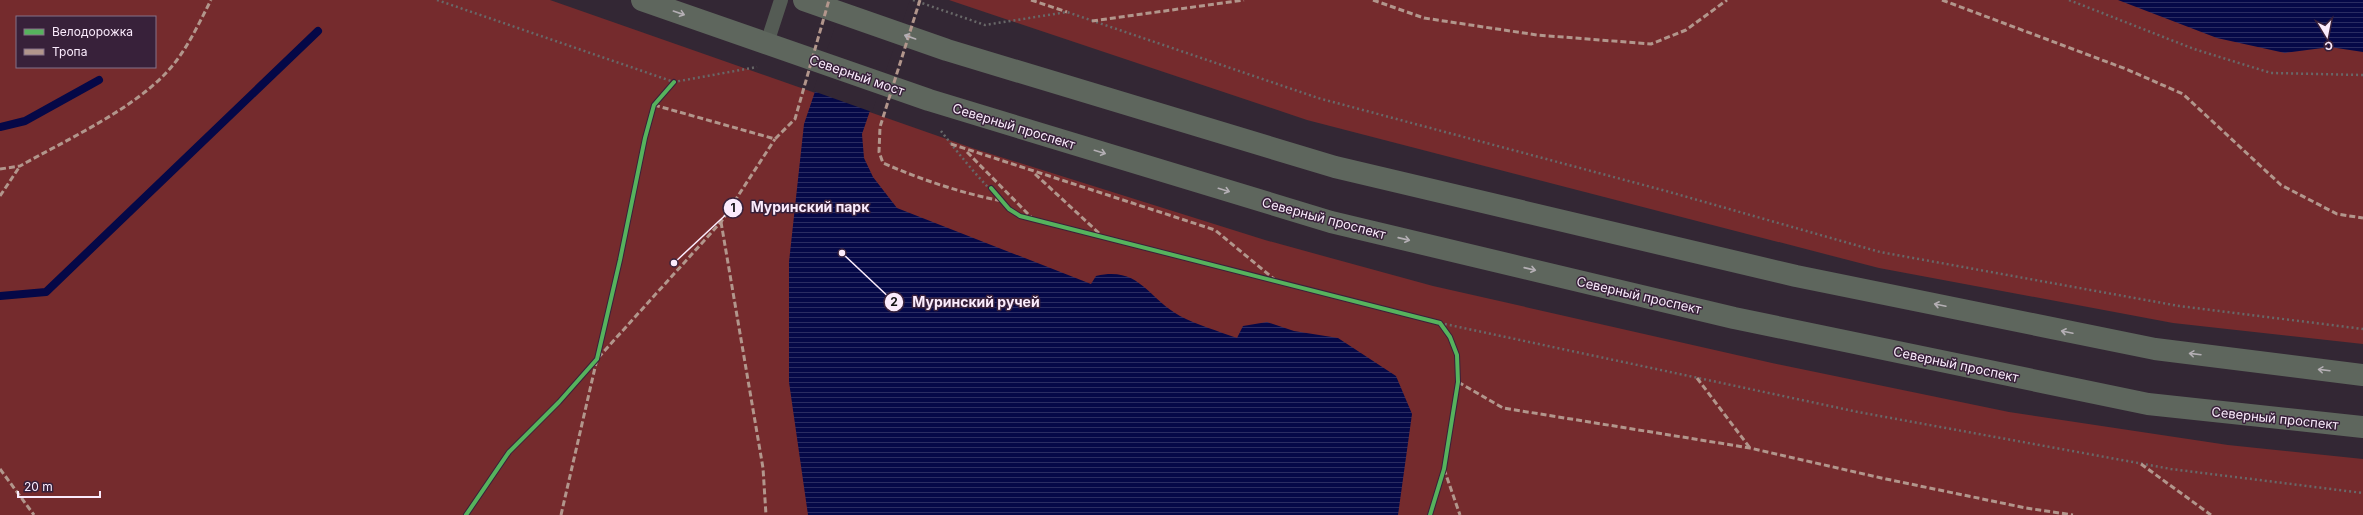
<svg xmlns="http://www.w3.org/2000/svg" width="2363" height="515" font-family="Inter,sans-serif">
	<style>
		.park { fill: #752b2d; fill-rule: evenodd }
		.water { fill: url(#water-rules) }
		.pier { fill: #332734 }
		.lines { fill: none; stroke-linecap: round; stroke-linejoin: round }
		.stream { stroke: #050847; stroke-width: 8 }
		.path { stroke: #686868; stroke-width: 2.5; stroke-dasharray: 2 3; stroke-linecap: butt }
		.lane { stroke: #545b54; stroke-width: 14 }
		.secondary { stroke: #5e665d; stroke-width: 22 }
		.quiet { stroke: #b2968c; stroke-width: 3; stroke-dasharray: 6 3; stroke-linecap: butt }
		.cycleway-casing { stroke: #38213a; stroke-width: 6 }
		.cycleway { stroke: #56b35d; stroke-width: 4 }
		.oneway { stroke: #b4afb4 }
		.labels { text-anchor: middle; stroke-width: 3; stroke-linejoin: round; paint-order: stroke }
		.street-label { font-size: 13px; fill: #faebfc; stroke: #38213a }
		.leader { fill: none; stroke: #faebfc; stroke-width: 1.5 }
		.callout-dot { fill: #faebfc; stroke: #38213a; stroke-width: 1.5 }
		.mark-label { font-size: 12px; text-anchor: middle; font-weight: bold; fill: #111 }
		.callout-label { font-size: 14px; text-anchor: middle; font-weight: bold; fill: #faebfc; stroke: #38213a; stroke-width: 3; stroke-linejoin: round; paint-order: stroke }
	</style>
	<defs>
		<pattern id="water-rules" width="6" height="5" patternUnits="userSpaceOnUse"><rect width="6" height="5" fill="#050847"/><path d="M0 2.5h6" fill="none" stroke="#2a2c62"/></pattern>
	</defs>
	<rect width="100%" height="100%" fill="#332734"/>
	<!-- park -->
	<g class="park">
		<path d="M0,0H550L975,149L1265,240L1433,286L1772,363L2009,412L2228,445L2363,459V515H0ZM17,17H155V67H17Z"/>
		<path d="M949,0H2363V344L2173,323L1879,268L1307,120Z"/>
	</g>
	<!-- water -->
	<g class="water">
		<path d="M846,0H908L862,134L864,158L873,177L897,208L1091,284L1096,276C1140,266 1147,298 1180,316C1197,325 1218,331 1237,338L1243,326L1267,322L1294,331L1338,338L1396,376L1412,414L1398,515H808L789,382V262L804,124Z"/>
		<path d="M2118,0H2363V52L2330,47L2285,53L2217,38Z"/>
	</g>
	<!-- pier -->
	<path class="pier" d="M844,0H910L872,112L813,91Z"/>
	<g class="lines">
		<!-- stream -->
		<g class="stream">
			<path d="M0,127L25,121L99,80"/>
			<path d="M0,296L46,292L318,31"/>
		</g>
		<!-- path -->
		<g class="path">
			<path d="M437,0L674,82L757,67"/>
			<path d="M913,0L985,25L1067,12L1318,98L1666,191L1880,252L2179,306L2363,329"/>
			<path d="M2069,0L2194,49L2271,73L2363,75"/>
			<path d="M941,131C962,158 992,196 1020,216L1440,323L1450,337L1457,355L1458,382L1444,469L1430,515"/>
			<path d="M1440,323L1858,412L2171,469L2363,493"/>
			<path d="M466,515L509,452L559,402L597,359L620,260L645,138L654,105L674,82"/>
		</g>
		<!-- lane -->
		<path class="lane" d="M767,43L781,0"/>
		<!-- secondary -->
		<g class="secondary">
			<path d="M642,0L929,100L1331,222L1734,318L2148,404L2363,427"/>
			<path d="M804,0L947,50L1335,167L1796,276L2155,349L2363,375"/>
		</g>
		<!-- quiet -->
		<g class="quiet">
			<path d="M920,0L880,127L879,152L883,163C922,180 961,193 1002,201"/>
			<path d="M1031,0L1067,12"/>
			<path d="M1373,0L1424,18L1537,35L1651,44L1686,30L1727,0"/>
			<path d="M1942,0L2126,69L2183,94L2281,185L2337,214L2363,218"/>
			<path d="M1092,21L1244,0"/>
			<path d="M654,105L775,139L795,119L829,0"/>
			<path d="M951,144L1215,230L1274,279"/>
			<path d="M967,152L1032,218"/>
			<path d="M0,169L20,166C66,140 130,111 166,73C186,52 198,25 211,0"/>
			<path d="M1035,174L1101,235"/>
			<path d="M0,196L20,166"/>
			<path d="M721,222L763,468L766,515"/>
			<path d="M1697,378L1750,448"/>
			<path d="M1458,382L1503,408L1750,448L1886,479L2026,508L2073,515"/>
			<path d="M2141,464L2211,515"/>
			<path d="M0,469L34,515"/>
			<path d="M1444,469L1460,515"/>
			<path d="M561,515L597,359L721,222L775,139"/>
		</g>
		<defs>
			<g id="cycleway">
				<path d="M991,188L1009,209L1020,216L1440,323L1450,337L1457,355L1458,382L1444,469L1430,515"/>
				<path d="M466,515L509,452L559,402L597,359L620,260L645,138L654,105L674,82"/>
			</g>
		</defs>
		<!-- cycleway casing -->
		<use href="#cycleway" class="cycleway-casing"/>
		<!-- cycleway -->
		<use href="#cycleway" class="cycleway"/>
	</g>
	<!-- one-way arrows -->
	<defs><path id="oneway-shaft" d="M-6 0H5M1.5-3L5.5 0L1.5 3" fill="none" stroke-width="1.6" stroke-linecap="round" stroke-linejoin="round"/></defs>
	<g class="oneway">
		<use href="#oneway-shaft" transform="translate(679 13) rotate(19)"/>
		<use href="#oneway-shaft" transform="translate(910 37) rotate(-161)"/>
		<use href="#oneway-shaft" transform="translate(1100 152) rotate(17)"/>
		<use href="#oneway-shaft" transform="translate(1224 190) rotate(17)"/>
		<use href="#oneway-shaft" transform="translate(1404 239) rotate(13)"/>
		<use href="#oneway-shaft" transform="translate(1530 269) rotate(13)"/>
		<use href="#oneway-shaft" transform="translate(1940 305) rotate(-168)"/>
		<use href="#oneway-shaft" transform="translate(2067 332) rotate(-168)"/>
		<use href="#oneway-shaft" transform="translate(2195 354) rotate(-173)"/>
		<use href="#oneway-shaft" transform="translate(2324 370) rotate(-173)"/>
	</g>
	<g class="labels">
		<!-- street labels -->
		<g class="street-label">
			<text transform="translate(857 75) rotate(19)" y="5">Северный мост</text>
			<text transform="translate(1014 126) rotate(17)" y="5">Северный проспект</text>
			<text transform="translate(1324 218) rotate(15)" y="5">Северный проспект</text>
			<text transform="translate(1639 295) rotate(13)" y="5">Северный проспект</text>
			<text transform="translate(1956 364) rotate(12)" y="5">Северный проспект</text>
			<text transform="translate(2275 418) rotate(6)" y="5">Северный проспект</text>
		</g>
	</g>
	<!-- callouts -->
	<path class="leader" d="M674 263L733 208M842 253L894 302"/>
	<g class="callout-dot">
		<circle cx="674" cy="263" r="4"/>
		<circle cx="842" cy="253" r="4"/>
		<circle cx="733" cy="208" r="10"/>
		<circle cx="894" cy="302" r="10"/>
	</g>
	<g class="mark-label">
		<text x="733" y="212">1</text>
		<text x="894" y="306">2</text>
	</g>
	<g class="callout-label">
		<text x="810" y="212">Муринский парк</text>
		<text x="976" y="307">Муринский ручей</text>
	</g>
	<!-- legend -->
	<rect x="16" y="16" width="140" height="52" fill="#38213a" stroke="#867288"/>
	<rect x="24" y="29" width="20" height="6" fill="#56b35d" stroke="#867288"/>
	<text x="52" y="36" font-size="12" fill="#faebfc">Велодорожка</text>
	<rect x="24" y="49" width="20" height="6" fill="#b2968c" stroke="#867288"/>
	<text x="52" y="56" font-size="12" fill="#faebfc">Тропа</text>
	<!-- north arrow -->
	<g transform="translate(2327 36) rotate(170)" stroke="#38213a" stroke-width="3" paint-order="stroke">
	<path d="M0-3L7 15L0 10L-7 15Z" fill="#faebfc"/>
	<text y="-6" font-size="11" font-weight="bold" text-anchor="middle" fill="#faebfc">С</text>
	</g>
	<!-- scale -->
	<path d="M18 491v6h82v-6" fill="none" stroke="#faebfc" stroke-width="2"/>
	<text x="24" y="491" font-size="12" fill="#faebfc" stroke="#38213a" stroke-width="3" paint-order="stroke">20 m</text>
</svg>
